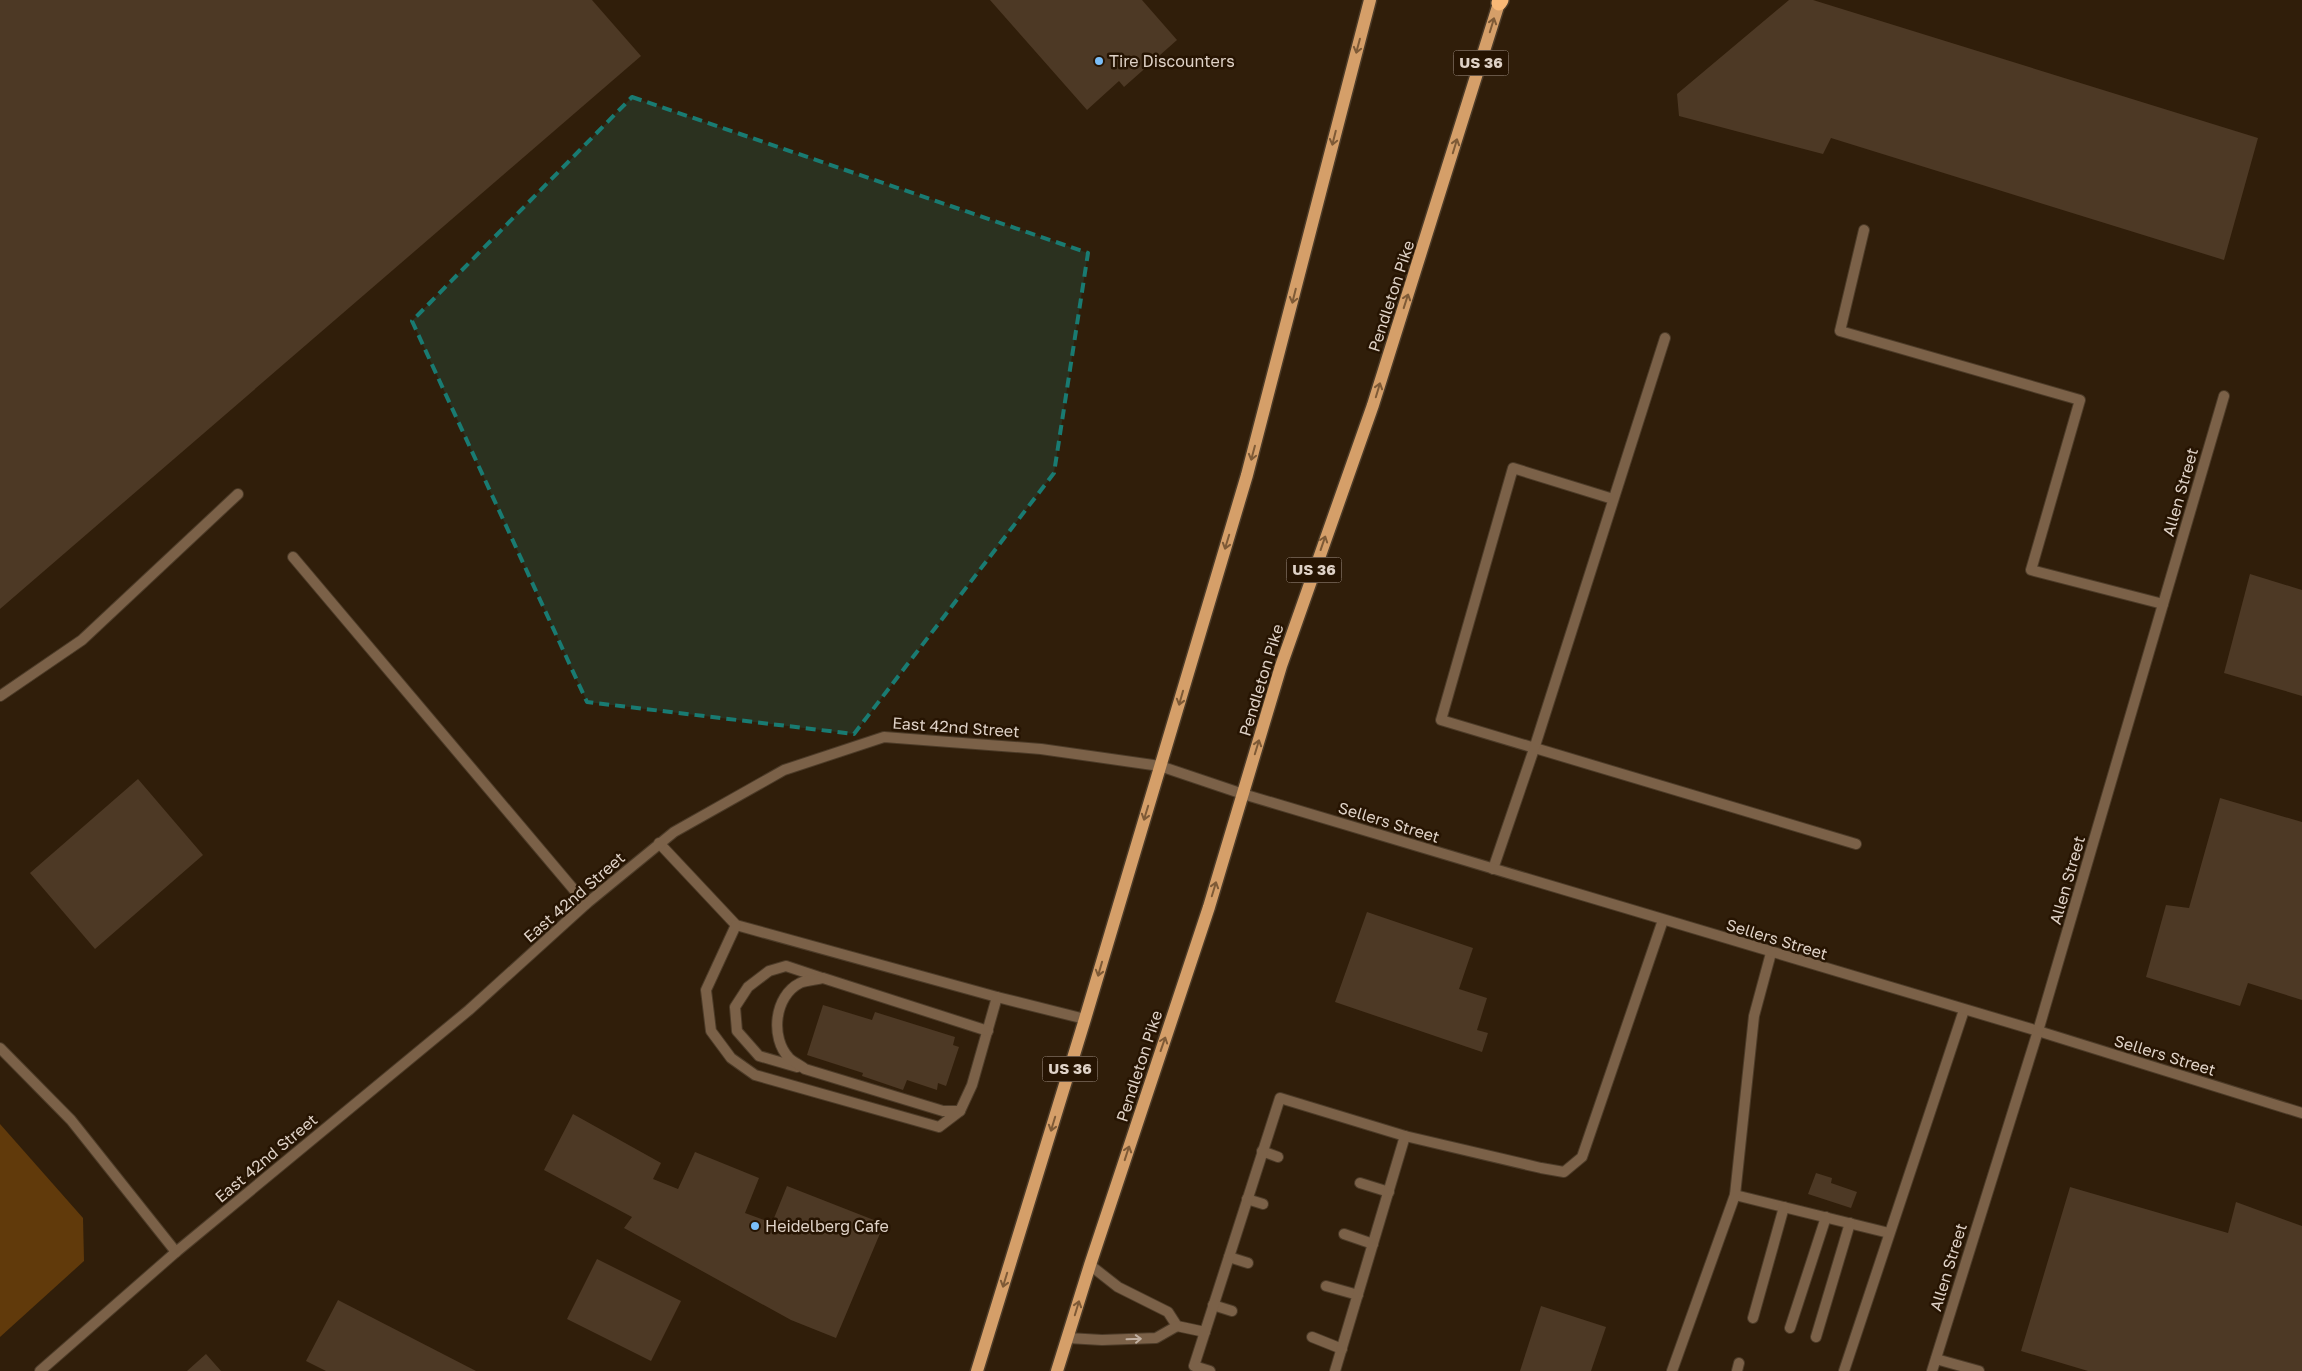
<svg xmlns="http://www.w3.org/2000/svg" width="2302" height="1371" font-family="'Golos Text',sans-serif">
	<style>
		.green { fill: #613a0b }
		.building { fill: #4d3925 }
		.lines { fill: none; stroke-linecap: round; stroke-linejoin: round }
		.service-casing { stroke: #4c3b28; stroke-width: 12 }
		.minor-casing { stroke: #4c3b28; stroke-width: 12 }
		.tertiary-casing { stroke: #4c3b28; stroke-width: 12 }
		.primary-casing { stroke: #4c3b28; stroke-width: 15 }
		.motorway-casing { stroke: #4c3b28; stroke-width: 18 }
		.service { stroke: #7b6148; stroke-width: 10 }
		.minor { stroke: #7b6148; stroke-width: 10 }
		.tertiary { stroke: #7b6148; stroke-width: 10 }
		.primary { stroke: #d59f69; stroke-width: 12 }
		.motorway { stroke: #f9b876; stroke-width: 15 }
		.oneway { stroke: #7e5a36 }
		.oneway2 { stroke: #c1b0a1 }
		.marked { fill: #197b72; fill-opacity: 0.2; stroke: #197b72; stroke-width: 4; stroke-dasharray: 10 6; stroke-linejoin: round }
		.poi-dot { fill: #7abef8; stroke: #261402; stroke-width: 2 }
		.labels { text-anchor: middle; stroke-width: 5; stroke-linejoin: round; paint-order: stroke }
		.shield { fill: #261402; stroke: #a8998c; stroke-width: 1 }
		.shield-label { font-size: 15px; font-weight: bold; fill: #dfd2c7 }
		.poi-label { font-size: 16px; fill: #dfd2c7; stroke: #261402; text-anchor: start }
		.street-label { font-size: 16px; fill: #dfd2c7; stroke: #261402 }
	</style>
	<rect width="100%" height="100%" fill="#301e0a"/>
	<!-- green -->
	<path class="green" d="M0,1124L83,1218L84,1261L0,1337Z"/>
	<!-- building -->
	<g class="building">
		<path d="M0,0H592L641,56L0,609Z"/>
		<path d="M990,0H1142L1177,40L1124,87L1119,81L1087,110Z"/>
		<path d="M1789,0H1813L2258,138L2224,260L1831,138L1823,154L1679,116L1677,94Z"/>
		<path d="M2250,574L2302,590V696L2224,673Z"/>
		<path d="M138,779L203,855L95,949L30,873Z"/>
		<path d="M2220,798L2302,822V1000L2248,983L2240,1006L2146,977L2166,905L2189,908Z"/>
		<path d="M1367,912L1473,948L1459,989L1487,998L1477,1030L1488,1033L1482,1052L1335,1002Z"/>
		<path d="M823,1005L872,1020L875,1012L955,1037L953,1045L959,1047L946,1086L938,1083L937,1090L907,1080L903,1090L862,1076L863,1073L807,1055Z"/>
		<path d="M573,1114L661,1163L653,1179L678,1189L695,1152L759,1178L745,1213L772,1223L787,1186L884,1224L836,1338L791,1320L624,1228L632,1217L544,1170Z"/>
		<path d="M1816,1173L1832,1178L1831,1183L1857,1192L1851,1208L1808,1194Z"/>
		<path d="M2070,1187L2228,1233L2236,1202L2302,1226V1371H2088L2021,1351Z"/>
		<path d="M597,1259L681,1301L651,1361L567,1319Z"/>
		<path d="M338,1300L476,1371H326L306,1361Z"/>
		<path d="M1541,1306L1606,1327L1591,1371H1520Z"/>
		<path d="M206,1354L221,1371H187Z"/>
	</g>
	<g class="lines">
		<defs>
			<g id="service">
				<path d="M1864,230L1840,331L2080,400L2031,570L2163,604"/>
				<path d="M1613,499L1513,468L1441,720L1856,844"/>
				<path d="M293,557L586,904"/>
				<path d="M0,696L82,640L238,494"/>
				<path d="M659,843L736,925L997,997L1085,1019"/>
				<path d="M1493,869L1534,749L1665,338"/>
				<path d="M736,925L706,990L711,1031L731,1058L755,1075L939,1127L960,1111L972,1085L997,997"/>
				<path d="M0,1048L71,1120L176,1252"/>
				<path d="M797,1067L759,1056L737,1031L735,1007L748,987L769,971L786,966L822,978"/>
				<path d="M960,1111H943L805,1069C800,1065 793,1062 789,1058C770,1038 774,996 800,983C807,980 816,980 823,978L988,1031"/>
				<path d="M1262,1151L1278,1157"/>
				<path d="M1360,1183L1389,1192"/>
				<path d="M1735,1195L1889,1233"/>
				<path d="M1247,1199L1263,1204"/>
				<path d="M1344,1234L1373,1244"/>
				<path d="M1229,1257L1248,1263"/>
				<path d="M1090,1265L1118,1287L1168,1312L1177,1326L1205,1332"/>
				<path d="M1326,1286L1358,1295"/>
				<path d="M1213,1305L1232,1311"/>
				<path d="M1753,1318L1784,1207"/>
				<path d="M1790,1328L1826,1217"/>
				<path d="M1312,1337L1342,1349"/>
				<path d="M1816,1337L1850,1223"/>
				<path d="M1068,1338L1102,1340L1156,1338L1177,1326"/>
				<path d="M1936,1359L1979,1371"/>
				<path d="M1210,1371L1194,1366L1280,1098L1405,1136L1541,1168L1564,1172L1582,1157L1663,920"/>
				<path d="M1335,1371L1405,1136"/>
				<path d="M1672,1371L1735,1195L1754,1016L1771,953"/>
				<path d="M1737,1371L1739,1363"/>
				<path d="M1844,1371L1964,1010"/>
			</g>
			<g id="minor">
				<path d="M1243,794L2038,1031L2302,1113"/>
				<path d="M1932,1371L2038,1031L2224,396"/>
			</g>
			<path id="tertiary" d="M40,1371L176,1252L469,1010L586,904L674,832L784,770L884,737L1041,749L1160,766L1243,794"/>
			<g id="primary">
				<path d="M977,1371L1085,1019L1247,475L1370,0"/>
				<path d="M1057,1371L1090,1265L1209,907L1281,666L1373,405L1500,0"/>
			</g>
			<path id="motorway" d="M1499,3L1501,0"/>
		</defs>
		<!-- service casing -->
		<use href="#service" class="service-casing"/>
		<!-- minor casing -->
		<use href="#minor" class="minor-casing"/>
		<!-- tertiary casing -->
		<use href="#tertiary" class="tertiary-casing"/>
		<!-- primary casing -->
		<use href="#primary" class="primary-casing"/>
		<!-- motorway casing -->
		<use href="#motorway" class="motorway-casing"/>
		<!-- service -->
		<use href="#service" class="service"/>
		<!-- minor -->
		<use href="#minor" class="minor"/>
		<!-- tertiary -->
		<use href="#tertiary" class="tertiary"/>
		<!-- primary -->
		<use href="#primary" class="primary"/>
		<!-- motorway -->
		<use href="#motorway" class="motorway"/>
	</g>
	<!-- one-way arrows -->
	<defs><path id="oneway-shaft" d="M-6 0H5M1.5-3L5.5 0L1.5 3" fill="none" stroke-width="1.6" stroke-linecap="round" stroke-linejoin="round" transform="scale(1.25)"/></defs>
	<g class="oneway">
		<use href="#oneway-shaft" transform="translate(1492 25) rotate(-73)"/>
		<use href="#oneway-shaft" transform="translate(1358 46) rotate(105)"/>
		<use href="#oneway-shaft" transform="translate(1334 138) rotate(104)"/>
		<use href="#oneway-shaft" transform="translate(1455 146) rotate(-73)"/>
		<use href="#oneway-shaft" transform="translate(1294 296) rotate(104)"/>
		<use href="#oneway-shaft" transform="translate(1406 301) rotate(-72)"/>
		<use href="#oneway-shaft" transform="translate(1378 390) rotate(-73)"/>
		<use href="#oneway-shaft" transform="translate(1253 453) rotate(105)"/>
		<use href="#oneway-shaft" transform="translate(1227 542) rotate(107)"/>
		<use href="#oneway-shaft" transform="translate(1323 543) rotate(-71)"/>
		<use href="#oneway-shaft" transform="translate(1181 698) rotate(106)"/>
		<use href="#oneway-shaft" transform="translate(1257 747) rotate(-73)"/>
		<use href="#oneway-shaft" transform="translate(1146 813) rotate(107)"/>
		<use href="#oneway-shaft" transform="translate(1214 889) rotate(-73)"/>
		<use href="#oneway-shaft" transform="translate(1100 969) rotate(106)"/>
		<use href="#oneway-shaft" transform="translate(1163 1044) rotate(-71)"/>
		<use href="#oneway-shaft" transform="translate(1053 1124) rotate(107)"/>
		<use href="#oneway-shaft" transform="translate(1127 1153) rotate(-72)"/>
		<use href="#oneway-shaft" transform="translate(1005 1280) rotate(107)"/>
		<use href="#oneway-shaft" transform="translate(1077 1308) rotate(-73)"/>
	</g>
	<use class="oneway2" href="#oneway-shaft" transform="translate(1134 1339) rotate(-2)"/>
	<!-- marked area -->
	<path class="marked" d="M632,97L1088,253L1054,473L854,734L587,702L412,321Z"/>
	<!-- markers -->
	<g class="poi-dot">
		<circle cx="1099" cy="61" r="5"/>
		<circle cx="755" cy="1226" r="5"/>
	</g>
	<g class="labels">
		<!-- shield labels -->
		<g class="shield">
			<rect x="1453.5" y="50.5" width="55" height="25" rx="4"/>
			<rect x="1286.5" y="557.5" width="55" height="25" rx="4"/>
			<rect x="1042.5" y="1056.5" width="55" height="25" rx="4"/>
		</g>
		<g class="shield-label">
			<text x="1481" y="68">US 36</text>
			<text x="1314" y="575">US 36</text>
			<text x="1070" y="1074">US 36</text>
		</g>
		<!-- poi labels -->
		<g class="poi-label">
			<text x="1109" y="67">Tire Discounters</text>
			<text x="765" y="1232">Heidelberg Cafe</text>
		</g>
		<!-- street labels -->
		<g class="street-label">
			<text transform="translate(1391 296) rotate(-72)" y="6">Pendleton Pike</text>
			<text transform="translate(2180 492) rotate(-74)" y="6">Allen Street</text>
			<text transform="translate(1261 680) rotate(-73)" y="6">Pendleton Pike</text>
			<text transform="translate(956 727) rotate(4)" y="6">East 42nd Street</text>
			<text transform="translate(1389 822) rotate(17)" y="6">Sellers Street</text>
			<text transform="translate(2067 880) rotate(-74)" y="6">Allen Street</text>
			<text transform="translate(574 897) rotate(-41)" y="6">East 42nd Street</text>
			<text transform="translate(1777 939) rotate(17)" y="6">Sellers Street</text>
			<text transform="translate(2165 1055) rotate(17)" y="6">Sellers Street</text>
			<text transform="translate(1139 1066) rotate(-72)" y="6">Pendleton Pike</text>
			<text transform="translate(266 1158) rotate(-40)" y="6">East 42nd Street</text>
			<text transform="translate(1948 1267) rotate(-73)" y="6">Allen Street</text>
		</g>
	</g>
</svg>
